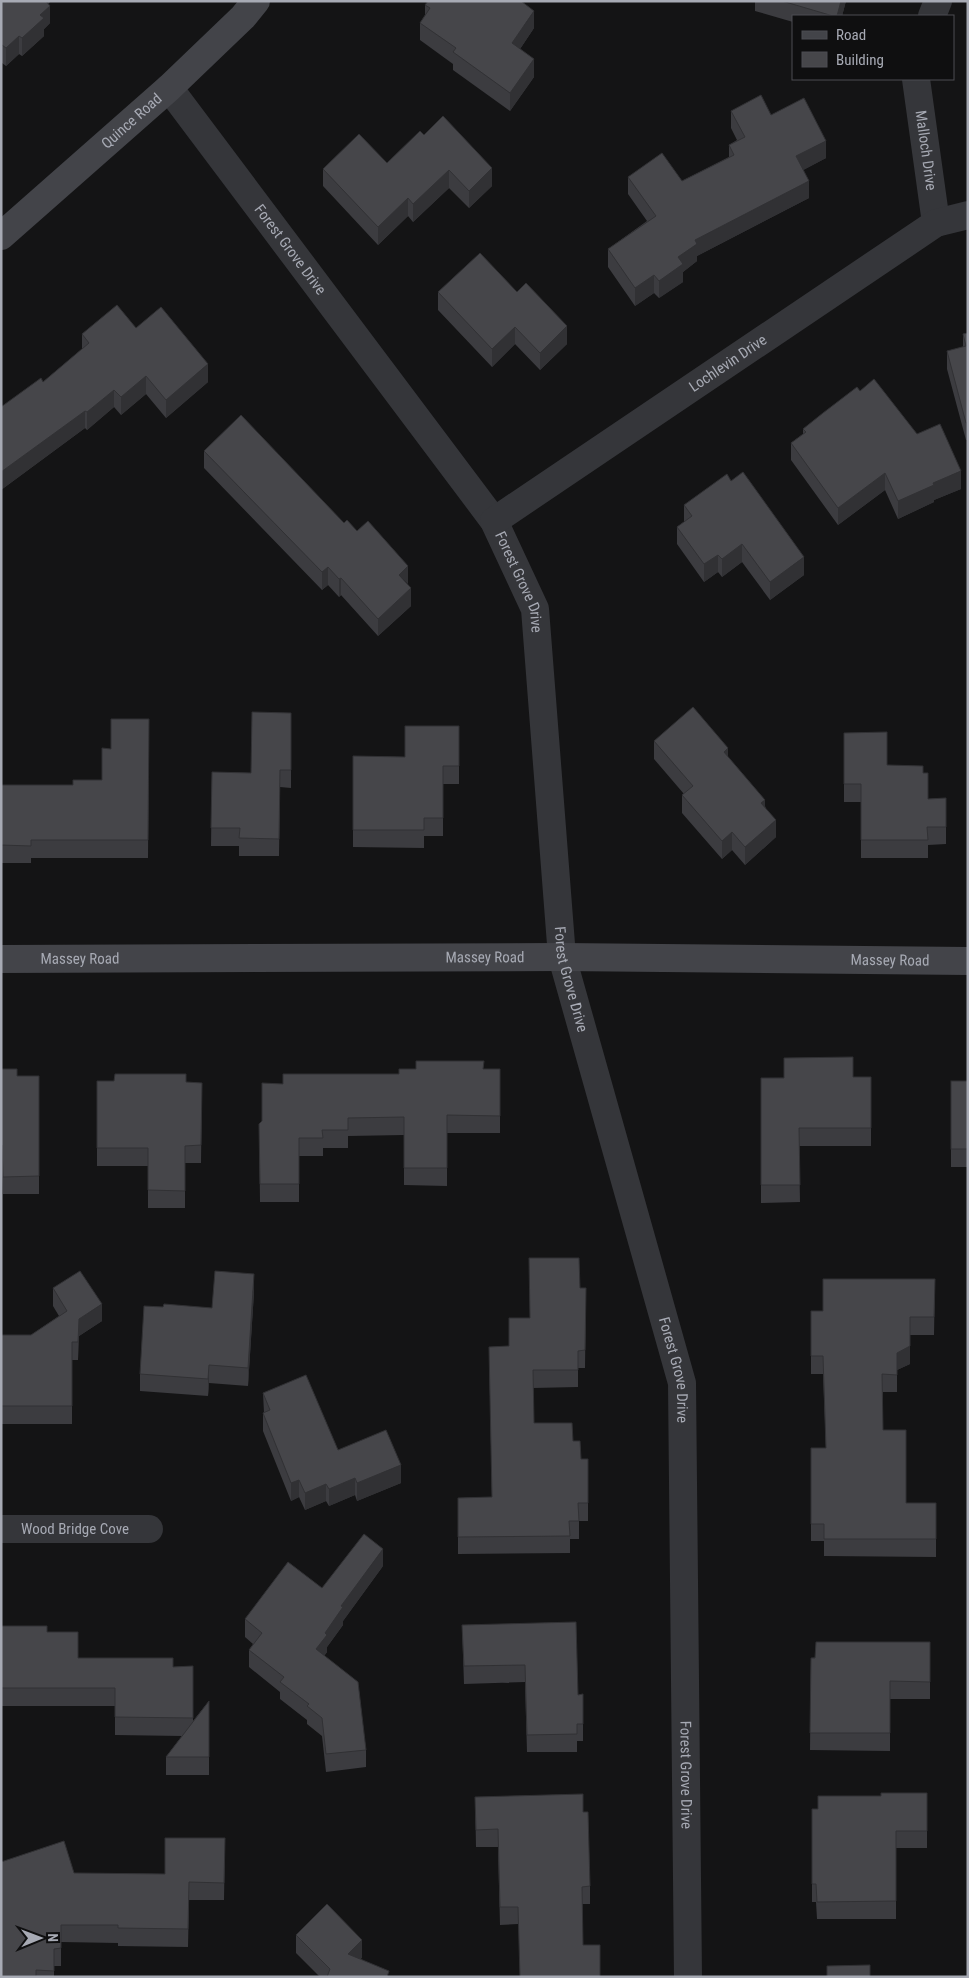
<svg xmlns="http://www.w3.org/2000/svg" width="969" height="1978" font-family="'Roboto Condensed',sans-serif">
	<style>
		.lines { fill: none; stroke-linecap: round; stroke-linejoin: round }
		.street { stroke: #35363a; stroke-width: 28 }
		.secondary { stroke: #434449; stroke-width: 28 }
		.wall { fill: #3c3c40 }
		.shaded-wall { fill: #313134 }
		.building { fill: #46464a; stroke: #313134 }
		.labels { text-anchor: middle; stroke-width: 4.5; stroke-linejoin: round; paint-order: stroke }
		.street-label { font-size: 15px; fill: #a7aab4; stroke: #0f0f10 }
	</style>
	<rect width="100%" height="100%" fill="#141415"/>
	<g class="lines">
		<!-- street -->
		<g class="street">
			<path d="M932,16L938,1"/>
			<path id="s1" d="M916,79L936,223"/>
			<path id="s2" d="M169,88L494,521L535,609L562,957L682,1383L688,1977"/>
			<path id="s3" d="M494,521L936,223L968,215"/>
			<path id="s4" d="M1,1529H149"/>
		</g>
		<!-- secondary -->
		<g class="secondary">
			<path id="s5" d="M1,236L169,88L243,17L256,1"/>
			<path id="s6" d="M1,959L562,957L968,961"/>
		</g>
	</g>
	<!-- wall -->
	<g class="wall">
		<path d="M1,1H51L48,4L50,23L44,29V36L22,56L19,54L6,66L2,63Z"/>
		<path d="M755,1H846L842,16H793V22L755,11Z"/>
		<path d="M425,5L534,28L520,49L534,77L510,111L453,70V64L420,40V23L425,15Z"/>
		<path d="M731,111L771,115L826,158L803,170L809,198L697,256V261L683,272V282L659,298L654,293L635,306L608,267V249L647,221L628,194V177L682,181L729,157V145L737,140L731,128Z"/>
		<path d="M424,135L492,186L469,208L449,188L413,222L408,216L378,245L323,186V169L387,163Z"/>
		<path d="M438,292H517L567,344L540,370L515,344L492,367L438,310Z"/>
		<path d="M136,328L208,382L166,418L146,394L121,415L114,407L87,430L85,428L1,490V407L43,382L82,349V334Z"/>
		<path d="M968,333L966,440L947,369V351L963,347V334Z"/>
		<path d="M860,391L917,434L961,489L934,500V502L898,519L885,490L838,525L791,460V443L803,434V429Z"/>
		<path d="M204,451L344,523L407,584L411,606L378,636L341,595L339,597L328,585L322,590L204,468Z"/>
		<path d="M684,505L804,575L770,600L742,562L722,577L718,572L704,582L677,544V527L684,522Z"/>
		<path d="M291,713V788L280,787L279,856H239V846H211L212,772L251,773Z"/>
		<path d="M149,719L148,858H31V863H1V785H73L102,780L111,749Z"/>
		<path d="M459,726V784H443V836H424V848L353,847V756L405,757Z"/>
		<path d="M844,733L887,765L923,773L928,799L946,798V844L928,845V858H861V802H844Z"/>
		<path d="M654,741L728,758L765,806L776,837L745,865L732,850L722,859L682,813V795L684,794L654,759Z"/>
		<path d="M1,1069L17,1076H39V1194H3L2,1163H1Z"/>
		<path d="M484,1069H500V1133H447V1186L404,1185V1135L348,1136V1148H323V1156H299V1202H260L259,1124L262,1121L399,1074Z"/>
		<path d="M871,1077V1146H799L800,1202L761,1203V1078Z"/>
		<path d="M97,1081L202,1083L201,1163H185V1208H148V1166H97Z"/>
		<rect x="951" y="1081" width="17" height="86"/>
		<path d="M935,1279L934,1335H910V1364L897,1370V1392H883V1430L906,1503H936V1557L824,1556V1541H811V1448H826L823,1374H811V1311H823Z"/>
		<path d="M53,1288L102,1321L79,1336L78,1360H72V1424H1V1335H31L59,1316L53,1306Z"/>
		<path d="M580,1288H586L585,1368H578V1387L533,1388L534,1423L573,1441L581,1459H588V1521H579V1539H570V1553L458,1554V1498L492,1497L489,1347L509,1346L530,1318Z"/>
		<path d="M254,1292L248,1386L209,1383L208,1396L140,1391V1374L163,1307L212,1308Z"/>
		<path d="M263,1393L338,1450L401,1483L357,1501L355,1495L329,1506L326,1501L305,1510L299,1497L291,1501L263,1431V1413H264Z"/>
		<path d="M383,1566L343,1621V1625L327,1647V1652L324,1656L366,1750V1767L326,1772L322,1736L307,1724V1720L280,1699V1692L249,1667V1650L253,1644L245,1637V1619L322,1588Z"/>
		<path d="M462,1625L578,1695L583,1694V1741H577V1752H527L525,1682L464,1684Z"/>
		<path d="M1,1626L47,1632L78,1658L173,1667L193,1666V1721L209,1701V1775H166V1757L182,1736L115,1735V1706H1Z"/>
		<path d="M930,1642V1699H890V1751L810,1750L811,1658Z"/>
		<path d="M927,1793V1848H896V1919H817L816,1902H812V1809H818L881,1796Z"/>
		<path d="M475,1797L583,1812L590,1886V1904H582L583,1945L518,1924L500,1925L498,1847H476Z"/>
		<path d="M225,1838L224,1900H189L188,1947L118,1946V1943L61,1942V1966H54V1977H1V1862L74,1873L165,1874Z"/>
		<path d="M296,1935L362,1957L361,1959L389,1977H320L296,1953Z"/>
	</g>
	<!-- shaded-wall -->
	<g class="shaded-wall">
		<path d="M841,1H846L842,16H837Z"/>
		<path d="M50,6V23L44,29V36L22,56V38L40,15Z"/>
		<path d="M534,11V28L512,61V43Z"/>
		<path d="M19,36V54L6,66V48Z"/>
		<path d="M2,45V63H1V46Z"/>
		<path d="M534,59V77L510,111V93Z"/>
		<path d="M826,141V158L796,174V156Z"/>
		<path d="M492,168V186L469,208V191Z"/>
		<path d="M449,170V188L413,222V204Z"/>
		<path d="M809,181V198L697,256V261L683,272V282L659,298V281L678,257L695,240Z"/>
		<path d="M408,198V216L378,245V227Z"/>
		<path d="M654,275V293L635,306V288Z"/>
		<path d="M567,326V344L540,370V353Z"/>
		<path d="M515,327V344L492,367V349Z"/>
		<path d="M208,364V382L166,418V400Z"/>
		<path d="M146,376V394L121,415V397Z"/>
		<path d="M114,390V407L87,430V412Z"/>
		<path d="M85,411V428L1,490V472Z"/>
		<path d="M968,422V440H966V423Z"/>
		<path d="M961,471V489L934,500V502L898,519V501L933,483Z"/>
		<path d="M885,473V490L838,525V508Z"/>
		<path d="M742,544V562L722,577V559Z"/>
		<path d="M718,555V572L704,582V564Z"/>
		<path d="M804,557V575L770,600V582Z"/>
		<path d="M408,566V584L399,575Z"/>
		<path d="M328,567V585L322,590V572Z"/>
		<path d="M341,578V595L339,597V579Z"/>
		<path d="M411,588V606L378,636V619Z"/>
		<path d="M728,748V766L724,752Z"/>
		<path d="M765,800V817L761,803Z"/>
		<path d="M776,820V837L745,865V847Z"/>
		<path d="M732,832V850L722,859V841Z"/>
		<path d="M254,1274V1292L248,1386V1368Z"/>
		<path d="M102,1304V1321L79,1336L78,1360L79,1319Z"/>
		<path d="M910,1346V1364L897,1370V1392V1353Z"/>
		<path d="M209,1365V1383L208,1396V1379Z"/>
		<path d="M401,1465V1483L357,1501V1483Z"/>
		<path d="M355,1478V1495L329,1506V1489Z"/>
		<path d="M299,1480V1497L291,1501V1483Z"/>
		<path d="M326,1484V1501L305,1510V1493Z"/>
		<path d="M383,1549V1566L343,1621V1625L327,1647V1652L316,1667V1649L325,1633L341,1606Z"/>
		<path d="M362,1940V1957L348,1972V1954Z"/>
	</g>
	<!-- building -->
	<g class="building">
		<path d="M1,1H46L50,6L40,15L44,18L22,38L19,36L6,48L2,45L1,46Z"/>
		<path d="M428,1H521L534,11L512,43L534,59L510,93L453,52L456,48L420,23L430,8L425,5Z"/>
		<path d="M782,1H841L837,16H833Z"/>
		<path d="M761,95L771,115L804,98L826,141L796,156L809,181L695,240L697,244L678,257L683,264L659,281L654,275L635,288L608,249L656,216L628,177L662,153L682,181L734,155L729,145L745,137L731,111Z"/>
		<path d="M443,116L492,168L469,191L449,170L413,204L408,198L378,227L323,169L359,134L387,163L420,131L424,135Z"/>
		<path d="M480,253L517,292L526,283L567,326L540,353L515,327L492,349L438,292Z"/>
		<path d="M117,305L136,328L161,307L208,364L166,400L146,376L121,397L114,390L87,412L85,411L1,472V407L41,378L43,382L89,343L82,334Z"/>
		<path d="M968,333V422L966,423L947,351L966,346L963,334Z"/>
		<path d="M874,379L917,434L940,424L961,471L933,483L934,485L898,501L885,473L838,508L791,443L806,432L803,429L823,413L857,387L860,391Z"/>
		<path d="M241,415L344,523L347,520L357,531L368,521L408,566L399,575L411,588L378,619L341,578L339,579L328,567L322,572L204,451Z"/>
		<path d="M743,472L804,557L770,582L742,544L722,559L718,555L704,564L677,527L692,516L684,505L727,474L731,481Z"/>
		<path d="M693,707L728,748L724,752L765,800L761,803L776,820L745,847L732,832L722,841L682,795L693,786L654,741Z"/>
		<path d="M252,712L291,713V770H280L279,839L239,838L240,828H211L212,772L251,773Z"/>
		<path d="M111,719H149L148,840H31V846L1,845V785H73V780H102V748L111,749Z"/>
		<path d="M405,726H459V766H443V818H424V830H353V756L405,757Z"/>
		<path d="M887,732V765L923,766V773H928V799L946,798V827H927L928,840H861V784H844V733Z"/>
		<path d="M853,1057V1077H871V1128H799L800,1185H761V1078H784V1058Z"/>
		<path d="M416,1061H484L483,1069H500V1116L447,1115V1168H404V1117L348,1118V1130H322L323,1138H299V1184H260L259,1124L262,1121V1083L283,1084V1074H399V1069H416Z"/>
		<path d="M1,1069H17V1076H39V1176L3,1177L2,1145H1Z"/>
		<path d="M115,1074H186V1082L202,1083L201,1145L185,1146V1191L148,1190V1148H97V1081H114Z"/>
		<rect x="951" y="1081" width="17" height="68"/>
		<path d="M529,1258H579L580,1288H586L585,1350L578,1351V1370H533L534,1423H572L573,1441H580L581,1459H588V1503H578L579,1521H569L570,1536L458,1537V1498L492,1497L489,1347L509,1346V1318H530Z"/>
		<path d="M80,1271L102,1304L79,1319L78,1342H72V1406H1V1335H31L67,1311L53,1288Z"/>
		<path d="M215,1271L254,1274L248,1368L209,1365L208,1379L140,1374L144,1306L163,1307L164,1304L212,1308Z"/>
		<path d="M823,1279H935L934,1317H910V1346L897,1353V1375L882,1374L883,1430H906V1503H936V1539H824V1524H811V1448H826L823,1356H811V1311H823Z"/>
		<path d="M306,1375L338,1450L386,1430L401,1465L357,1483L355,1478L329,1489L326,1484L305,1493L299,1480L291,1483L263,1413L270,1410L263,1393Z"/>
		<path d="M364,1534L383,1549L341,1606L343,1607L325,1633L327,1635L316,1649L358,1682L366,1750L326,1754L322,1718L307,1706L309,1704L280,1682L284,1677L249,1650L262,1633L245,1619L288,1562L322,1588Z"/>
		<path d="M576,1622L578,1695L583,1694V1724H577V1734L527,1735L525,1665L464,1666L462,1625Z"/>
		<path d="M1,1626H47V1632H78V1658H173V1667L193,1666V1718L115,1717V1688H1Z"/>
		<path d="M816,1642H930V1682L890,1681V1733H810L811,1658H815Z"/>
		<path d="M209,1701V1757H166Z"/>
		<path d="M881,1793H927V1831H896V1901L817,1902L816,1884H812V1809H818V1796H881Z"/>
		<path d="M583,1794V1812H588L590,1886L582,1887L583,1945H600V1977H520L518,1907H500L498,1829L476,1830L475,1797Z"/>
		<path d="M165,1838H225L224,1883L189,1882L188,1929L118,1928V1925H61V1948L54,1949V1971L36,1970V1976H1V1862L64,1841L74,1873L165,1874Z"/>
		<path d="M327,1904L362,1940L348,1954L389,1971L387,1977H327L330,1969L296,1935Z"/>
		<path d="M870,1965V1977H827V1966Z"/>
	</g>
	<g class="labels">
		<!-- street labels -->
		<g class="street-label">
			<text dy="5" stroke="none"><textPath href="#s5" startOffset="174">Quince Road</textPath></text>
			<text dy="5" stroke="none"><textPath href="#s1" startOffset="72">Malloch Drive</textPath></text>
			<text dy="5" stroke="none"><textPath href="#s2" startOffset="202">Forest Grove Drive</textPath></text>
			<text dy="5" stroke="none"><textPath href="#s3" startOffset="282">Lochlevin Drive</textPath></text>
			<text dy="5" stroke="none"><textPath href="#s2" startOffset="608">Forest Grove Drive</textPath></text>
			<text dy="5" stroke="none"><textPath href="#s6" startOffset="484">Massey Road</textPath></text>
			<text dy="5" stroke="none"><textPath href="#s6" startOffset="79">Massey Road</textPath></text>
			<text dy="5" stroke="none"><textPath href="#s6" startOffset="889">Massey Road</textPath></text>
			<text dy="5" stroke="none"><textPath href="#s2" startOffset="1011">Forest Grove Drive</textPath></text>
			<text dy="5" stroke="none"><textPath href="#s2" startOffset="1416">Forest Grove Drive</textPath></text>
			<text dy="5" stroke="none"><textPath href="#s4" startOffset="74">Wood Bridge Cove</textPath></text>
			<text dy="5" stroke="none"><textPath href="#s2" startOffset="1822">Forest Grove Drive</textPath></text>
		</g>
	</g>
	<!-- border -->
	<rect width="969" height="1978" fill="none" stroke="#a7aab4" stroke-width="5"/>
	<!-- legend -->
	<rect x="792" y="15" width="162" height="65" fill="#0f0f10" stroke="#4c4d52"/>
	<rect x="802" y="31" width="25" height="8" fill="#434449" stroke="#4c4d52"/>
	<text x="836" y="40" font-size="15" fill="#a7aab4">Road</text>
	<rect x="802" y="52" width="25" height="15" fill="#46464a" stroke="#4c4d52"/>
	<text x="836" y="65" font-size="15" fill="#a7aab4">Building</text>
	<!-- north arrow -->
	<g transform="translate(40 1938) rotate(89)" stroke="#0f0f10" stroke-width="4" paint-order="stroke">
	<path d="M0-4L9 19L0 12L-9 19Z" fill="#a7aab4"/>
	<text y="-8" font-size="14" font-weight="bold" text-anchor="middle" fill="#a7aab4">N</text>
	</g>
</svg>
